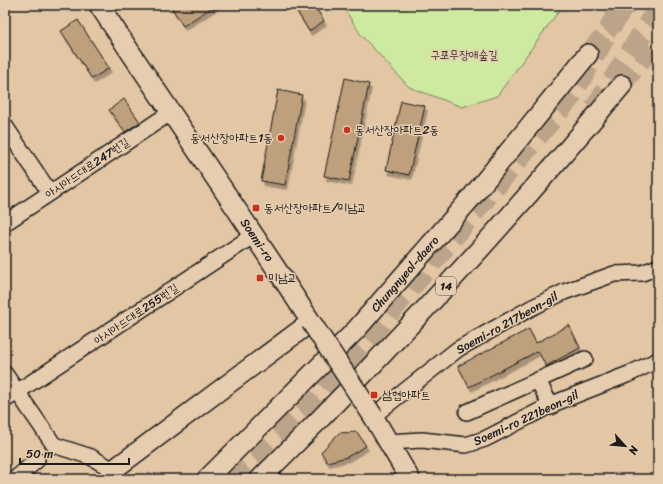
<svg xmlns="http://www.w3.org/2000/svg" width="663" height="484" font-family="Sriracha,'Poor Story',sans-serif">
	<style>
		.green { fill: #ceeaa1; stroke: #75835e }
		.building { fill: #bfa07b; stroke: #1c1c1c; filter: url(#shadow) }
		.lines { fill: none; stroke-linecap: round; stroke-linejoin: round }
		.major-tunnel { stroke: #bba489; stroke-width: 19; stroke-dasharray: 19 10; stroke-linecap: butt }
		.highway-tunnel { stroke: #bba489; stroke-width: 22; stroke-dasharray: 22 11; stroke-linecap: butt }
		.minor-casing { stroke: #1c1c1c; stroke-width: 18 }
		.major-casing { stroke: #1c1c1c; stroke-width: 22 }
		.minor { stroke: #e7cdaf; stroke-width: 15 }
		.major { stroke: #e7cdaf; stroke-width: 19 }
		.major-bridge-casing { stroke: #1c1c1c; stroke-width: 22; stroke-linecap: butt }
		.major-bridge { stroke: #e7cdaf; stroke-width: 19 }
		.poi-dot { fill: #c8321e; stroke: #e7cdaf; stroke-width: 1.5 }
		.labels { text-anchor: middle; stroke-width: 3; stroke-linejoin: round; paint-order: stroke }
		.shield { fill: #e7cdaf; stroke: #595148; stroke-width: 1 }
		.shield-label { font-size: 11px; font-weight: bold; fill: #1c1c1c }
		.park-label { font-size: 12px; fill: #373b30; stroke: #e7cdaf }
		.poi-label { font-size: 12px; fill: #1c1c1c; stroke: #e7cdaf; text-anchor: start }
		.street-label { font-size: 12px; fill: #1c1c1c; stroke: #e7cdaf }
	</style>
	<defs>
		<filter id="shadow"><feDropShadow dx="2.5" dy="4.5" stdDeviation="0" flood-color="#0004"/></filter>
	</defs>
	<rect width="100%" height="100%" fill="#e3c6a4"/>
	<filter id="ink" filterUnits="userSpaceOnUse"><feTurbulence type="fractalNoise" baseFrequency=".025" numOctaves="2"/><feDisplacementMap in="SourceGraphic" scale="8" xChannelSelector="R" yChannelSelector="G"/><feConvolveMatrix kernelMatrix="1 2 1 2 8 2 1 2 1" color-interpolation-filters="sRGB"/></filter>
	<g filter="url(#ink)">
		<!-- green -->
		<path class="green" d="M342,5H563L497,96L462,107L409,87L361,35Z"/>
		<!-- building -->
		<g class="building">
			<path d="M170,5H216L183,26Z"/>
			<path d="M293,5H314L324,21L309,31Z"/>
			<path d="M78,20L109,68L92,79L61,31Z"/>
			<path d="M345,78L369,84L349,181L324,176Z"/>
			<path d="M278,90L302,95L285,185L261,181Z"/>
			<path d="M124,99L140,122L125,132L109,110Z"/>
			<path d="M401,101L425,106L409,175L386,170Z"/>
			<path d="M569,325L580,348L546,366L538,351L469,387L458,366L529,329L536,343Z"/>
			<path d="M357,432L366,446L347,457L327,462L321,452L339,433Z"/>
		</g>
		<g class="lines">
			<!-- major-tunnel -->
			<g class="major-tunnel">
				<path d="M588,54L628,5"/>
				<path d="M622,85L658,41"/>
			</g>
			<!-- highway-tunnel -->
			<g class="highway-tunnel">
				<path d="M595,109L658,9"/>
				<path d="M228,479L322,393L570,97L623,5"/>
			</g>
			<defs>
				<g id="minor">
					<path d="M5,126L50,193"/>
					<path d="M5,223L170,113"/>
					<path d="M5,374L54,445L91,457L113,470"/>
					<path d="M538,380L551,407"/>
					<path d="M5,400L254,235"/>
					<path d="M467,412L585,359"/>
					<path d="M373,416L458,349L531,308L564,292L614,274L642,273L658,267"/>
					<path d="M388,442L422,440L466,445L485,439L555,403L629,374L658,360"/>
					<path d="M15,479L37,460"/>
				</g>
				<g id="major">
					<path d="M99,5C169,111 242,215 311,322L113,470L109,479"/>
					<path d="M373,416L410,479"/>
					<path d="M207,479L355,331L471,198L588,54"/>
					<path d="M260,479C387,354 508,222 622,85"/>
				</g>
			</defs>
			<!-- minor casing -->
			<use href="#minor" class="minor-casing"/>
			<!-- major casing -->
			<use href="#major" class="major-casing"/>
			<!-- minor -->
			<use href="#minor" class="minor"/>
			<!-- major -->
			<use href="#major" class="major"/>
			<defs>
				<path id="major-bridge" d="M311,322L373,416"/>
			</defs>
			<!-- major-bridge casing -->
			<use href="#major-bridge" class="major-bridge-casing"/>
			<!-- major-bridge -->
			<use href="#major-bridge" class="major-bridge"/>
		</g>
	</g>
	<!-- markers -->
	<g class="poi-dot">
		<circle cx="347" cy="130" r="4"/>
		<circle cx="281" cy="138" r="4"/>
		<rect x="252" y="204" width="8" height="8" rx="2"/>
		<rect x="256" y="274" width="8" height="8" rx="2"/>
		<rect x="370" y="391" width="8" height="8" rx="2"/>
	</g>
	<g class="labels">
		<!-- shield labels -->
		<rect class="shield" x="436" y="277" width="20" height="18" rx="3"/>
		<g class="shield-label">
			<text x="446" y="290">14</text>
		</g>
		<!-- park labels -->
		<g class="park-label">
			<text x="464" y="59">구포무장애숲길</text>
		</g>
		<!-- poi labels -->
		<g class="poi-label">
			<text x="355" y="134">동서산장아파트2동</text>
			<text x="273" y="142" text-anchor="end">동서산장아파트1동</text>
			<text x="264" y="212">동서산장아파트/미남교</text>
			<text x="268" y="282">미남교</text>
			<text x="382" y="399">삼협아파트</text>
		</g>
		<!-- street labels -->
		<g class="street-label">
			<text transform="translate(87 168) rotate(-34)" y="4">아시아드대로247번길</text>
			<text transform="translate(257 240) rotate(56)" y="4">Soemi-ro</text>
			<text transform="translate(405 274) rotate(-49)" y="4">Chungnyeol-daero</text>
			<text transform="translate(136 314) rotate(-34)" y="4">아시아드대로255번길</text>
			<text transform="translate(507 323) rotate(-29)" y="4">Soemi-ro 217beon-gil</text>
			<text transform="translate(526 418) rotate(-25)" y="4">Soemi-ro 221beon-gil</text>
		</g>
	</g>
	<!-- margin -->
	<rect width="663" height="484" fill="none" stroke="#e7cdaf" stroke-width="20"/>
	<rect x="10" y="10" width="643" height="464" fill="none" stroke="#1c1c1c" stroke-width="1.5" filter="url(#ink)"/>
	<!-- north arrow -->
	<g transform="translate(625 446) rotate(117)" stroke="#e7cdaf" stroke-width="3" paint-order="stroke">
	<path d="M0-3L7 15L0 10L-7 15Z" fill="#1c1c1c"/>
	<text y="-6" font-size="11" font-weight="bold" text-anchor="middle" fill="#1c1c1c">N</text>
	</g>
	<!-- scale -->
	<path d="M20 458v6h109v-6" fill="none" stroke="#1c1c1c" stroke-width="2"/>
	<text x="26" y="458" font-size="12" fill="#1c1c1c" stroke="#e7cdaf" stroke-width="3" paint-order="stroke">50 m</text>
</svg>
